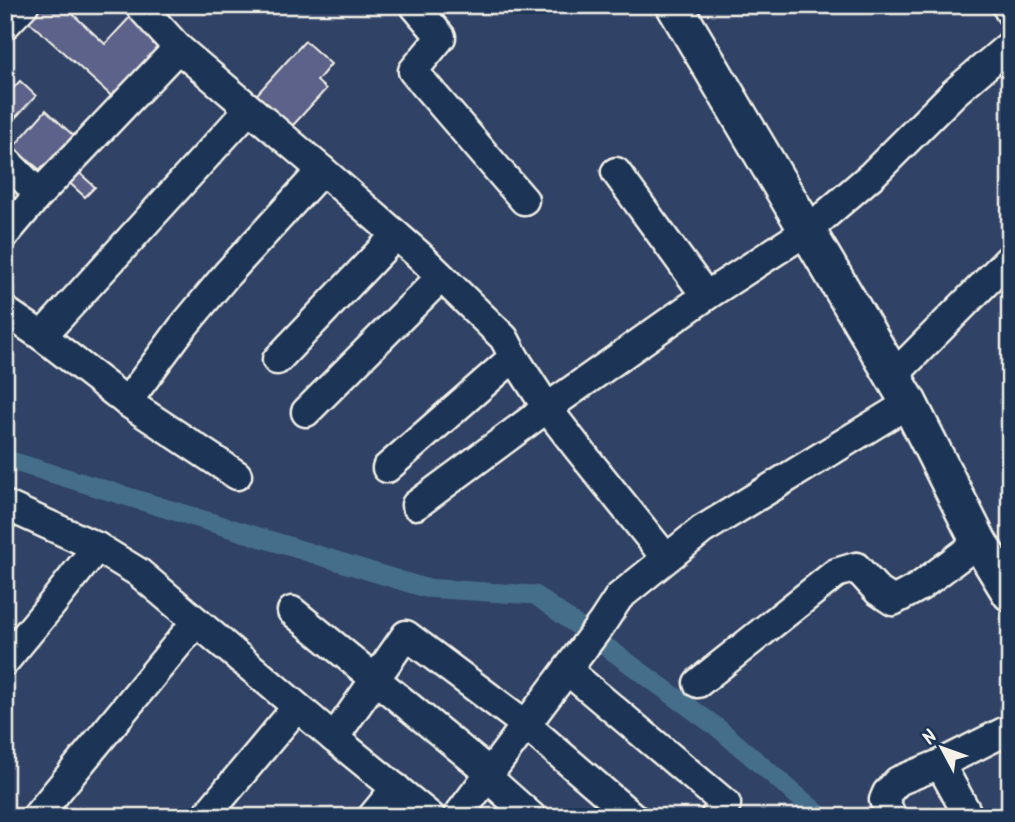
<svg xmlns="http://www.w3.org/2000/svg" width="1015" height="822" font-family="Kalam,sans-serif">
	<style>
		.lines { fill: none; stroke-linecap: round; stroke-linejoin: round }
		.canal { stroke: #446e8a; stroke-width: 19 }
		.building { fill: #5c6289; stroke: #f4f1e8; stroke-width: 2 }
		.minor-casing { stroke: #f4f1e8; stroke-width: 33 }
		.major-casing { stroke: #f4f1e8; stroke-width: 40 }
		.minor { stroke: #1d3557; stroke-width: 28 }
		.major { stroke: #1d3557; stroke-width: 35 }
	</style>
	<rect width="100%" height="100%" fill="#304266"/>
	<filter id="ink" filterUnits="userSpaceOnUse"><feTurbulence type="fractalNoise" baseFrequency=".0143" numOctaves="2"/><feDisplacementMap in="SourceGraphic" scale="14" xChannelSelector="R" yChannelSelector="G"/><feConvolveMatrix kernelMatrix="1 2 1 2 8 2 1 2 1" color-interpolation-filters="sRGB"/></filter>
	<g filter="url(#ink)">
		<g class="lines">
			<!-- canal -->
			<path class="canal" d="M5,459L425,588L535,595L718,728L822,817"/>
		</g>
		<!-- building -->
		<g class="building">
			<path d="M39,5H63L105,44L131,16L165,47L117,101L26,19Z"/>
			<path d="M305,41L331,64L317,81L326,89L285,134L250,102Z"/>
			<path d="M20,81L36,96L15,118L5,109V97Z"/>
			<path d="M46,110L77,139L45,174L28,160L23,165L9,152Z"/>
			<path d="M73,167L95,187L85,197L63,177Z"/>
		</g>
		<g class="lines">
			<defs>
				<g id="minor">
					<path d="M139,5L178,48L322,170L419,255L504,338L514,357L547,408L706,296L808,230L872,175L955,92L1010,45"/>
					<path d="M414,5L441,37L413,71L524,200"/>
					<path d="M1006,5L1010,12"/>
					<path d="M5,25L24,5"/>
					<path d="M5,160L39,194"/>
					<path d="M616,172L706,296"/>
					<path d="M5,234L39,194L178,48"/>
					<path d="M5,311L42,336L127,402L182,328L227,274L322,170"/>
					<path d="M42,336L249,109"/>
					<path d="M277,360L396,235"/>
					<path d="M893,376L1010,258"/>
					<path d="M127,402L237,475"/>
					<path d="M306,412L441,277"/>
					<path d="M387,468L514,357"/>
					<path d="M5,505L97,547L138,572L334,738"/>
					<path d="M416,505L547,408L577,447L666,558"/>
					<path d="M292,611L490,773"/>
					<path d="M5,661L52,604L97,547"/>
					<path d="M567,670L726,804L715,817"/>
					<path d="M698,683L836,573L856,567L878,591L893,601L919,587L979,542"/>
					<path d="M487,777L532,817"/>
					<path d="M36,817L196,622"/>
					<path d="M205,817L297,707"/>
					<path d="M372,817L396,788"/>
					<path d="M431,817L334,738L406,635L526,725L633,817"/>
					<path d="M457,817L602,623L619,597L702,530L909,403"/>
					<path d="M892,817L884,800L887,793L898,781L940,764"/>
					<path d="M969,817L940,764L1006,731"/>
				</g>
				<path id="major" d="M674,5L909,403L979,542L1010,593"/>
			</defs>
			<!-- minor casing -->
			<use href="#minor" class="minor-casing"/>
			<!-- major casing -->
			<use href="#major" class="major-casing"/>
			<!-- minor -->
			<use href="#minor" class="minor"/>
			<!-- major -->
			<use href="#major" class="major"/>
		</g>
	</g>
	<!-- margin -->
	<rect width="1015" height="822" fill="none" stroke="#1d3557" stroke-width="28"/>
	<rect x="14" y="14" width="987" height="794" fill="none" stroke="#f4f1e8" stroke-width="2.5" filter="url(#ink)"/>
	<!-- north arrow -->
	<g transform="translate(942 748) rotate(311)" stroke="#1d3557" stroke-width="5" paint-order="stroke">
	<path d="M0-5L12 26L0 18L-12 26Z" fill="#f4f1e8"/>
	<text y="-10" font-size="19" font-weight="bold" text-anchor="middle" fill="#f4f1e8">N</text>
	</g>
</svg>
